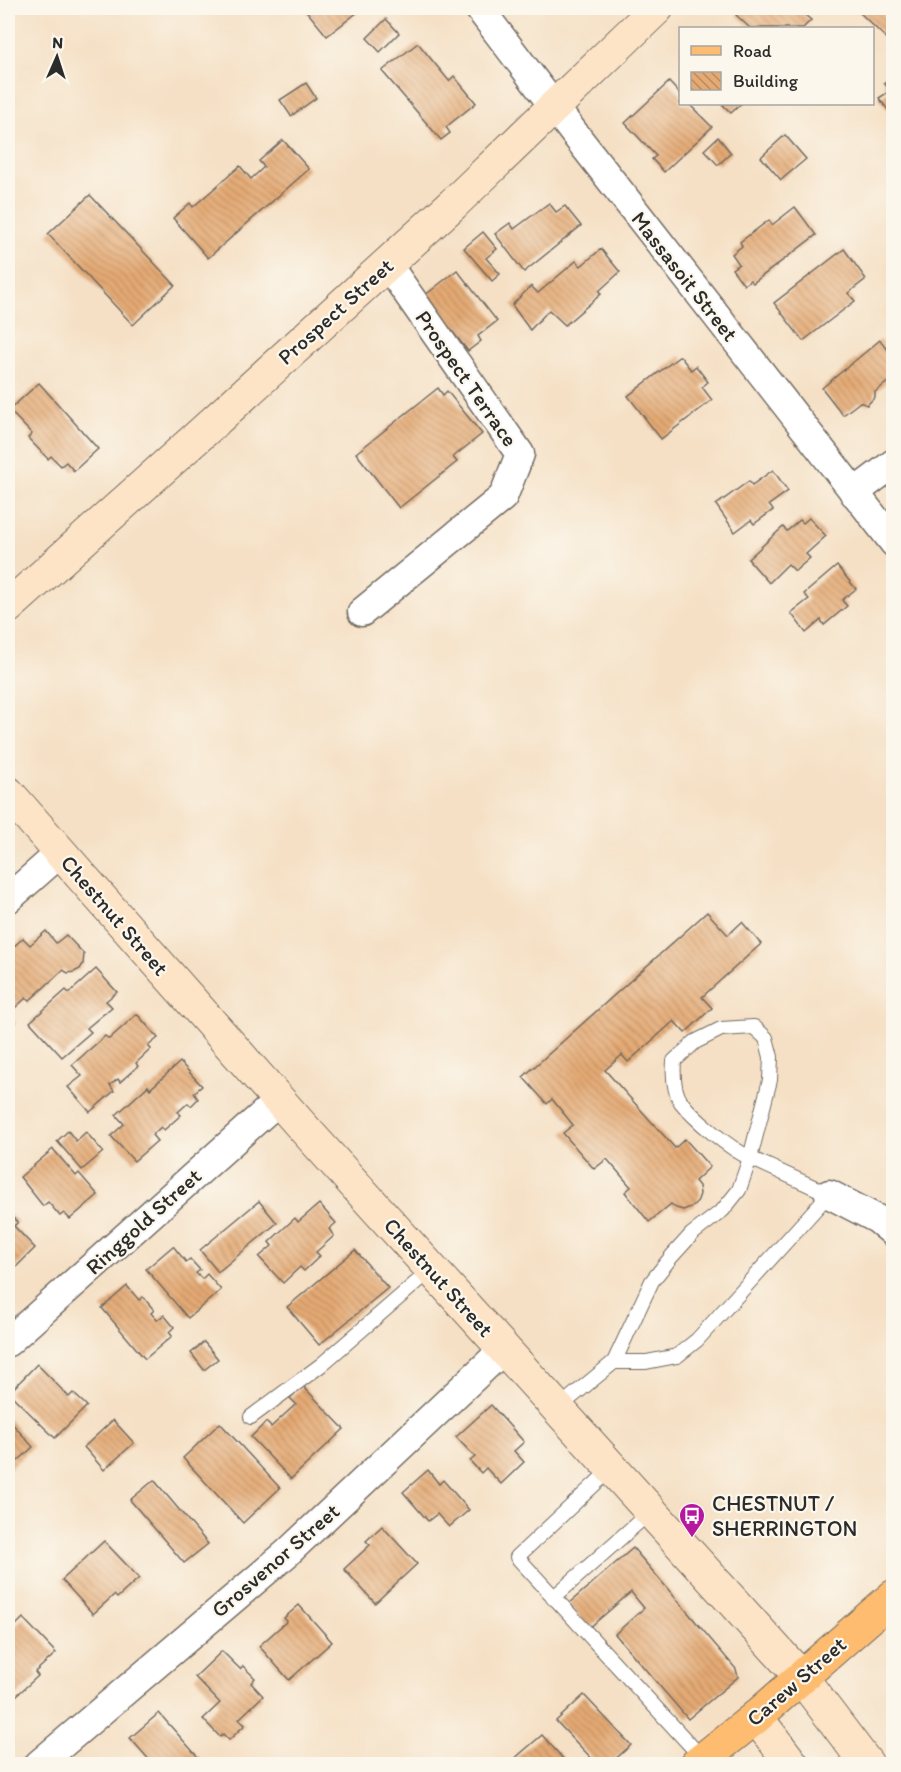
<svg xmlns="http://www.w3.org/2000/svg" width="901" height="1772" font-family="Itim,sans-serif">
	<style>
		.building { fill: url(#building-back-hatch) }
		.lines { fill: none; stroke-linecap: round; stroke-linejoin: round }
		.service-casing { stroke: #726a61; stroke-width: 16 }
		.minor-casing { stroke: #726a61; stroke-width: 31 }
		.secondary-casing { stroke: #726a61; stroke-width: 35 }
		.primary-casing { stroke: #726a61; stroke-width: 35 }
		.service { stroke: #fff; stroke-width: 14 }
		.minor { stroke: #fff; stroke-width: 28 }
		.secondary { stroke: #fee4c6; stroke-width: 33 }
		.primary { stroke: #fdbc70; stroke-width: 33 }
		.labels { text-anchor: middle; stroke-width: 4.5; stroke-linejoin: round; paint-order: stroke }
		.street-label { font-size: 22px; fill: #2b2b2b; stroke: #fbf7ec }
		.poi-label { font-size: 22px; fill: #2b2b2b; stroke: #fbf7ec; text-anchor: start }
	</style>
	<defs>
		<pattern id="building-back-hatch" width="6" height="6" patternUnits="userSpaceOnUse" patternTransform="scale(1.5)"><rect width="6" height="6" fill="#e5aa74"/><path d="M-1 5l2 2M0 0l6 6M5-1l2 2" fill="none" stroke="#ba8b5f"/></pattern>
	</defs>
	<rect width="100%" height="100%" fill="#fbf7ec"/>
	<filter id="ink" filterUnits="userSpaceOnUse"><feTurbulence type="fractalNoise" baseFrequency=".0167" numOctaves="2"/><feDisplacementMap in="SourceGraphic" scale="12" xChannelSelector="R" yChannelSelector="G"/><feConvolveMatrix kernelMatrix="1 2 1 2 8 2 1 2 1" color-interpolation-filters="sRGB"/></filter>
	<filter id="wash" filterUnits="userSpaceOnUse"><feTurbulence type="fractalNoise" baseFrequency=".008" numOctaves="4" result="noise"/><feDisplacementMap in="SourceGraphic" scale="24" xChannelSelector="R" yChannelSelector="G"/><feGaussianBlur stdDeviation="1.35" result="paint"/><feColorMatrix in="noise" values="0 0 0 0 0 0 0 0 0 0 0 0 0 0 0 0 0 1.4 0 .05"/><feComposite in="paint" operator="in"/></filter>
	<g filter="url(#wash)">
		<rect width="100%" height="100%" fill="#f5e0c5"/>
		<g id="blocks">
			<!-- building -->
			<g class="building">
				<path d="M304,8H363L327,36Z"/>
				<path d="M743,8H797L811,20L803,28H750L736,15Z"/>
				<path d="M855,8H894V30L886,38Z"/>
				<path d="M386,19L399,33L380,52L367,38Z"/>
				<path d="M418,43L449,81L454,76L476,103L446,127L450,133L441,140L382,71Z"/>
				<path d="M894,77V118L879,98L890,91L884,83Z"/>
				<path d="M669,82L680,94V104H689L712,127L664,172L652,159L656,156L625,123Z"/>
				<path d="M306,83L316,98L291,116L280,100Z"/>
				<path d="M722,104H741L731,113Z"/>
				<path d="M785,135L806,159L781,180L761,157Z"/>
				<path d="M718,137L731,153L718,165L704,150Z"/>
				<path d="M283,140L309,169L208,258L173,218L190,203L193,207L240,166L251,179L264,167L259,161Z"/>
				<path d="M90,195L175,285L133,325L48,234Z"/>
				<path d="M549,203L556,212L565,206L581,226L524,272L495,234L510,223L514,229Z"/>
				<path d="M795,207L816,235L753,283L750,280L744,285L732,269L739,264L732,254L742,246L740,242L769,220L772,225Z"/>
				<path d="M483,232L497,249L486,258L500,274L492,281L464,248Z"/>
				<path d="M601,249L620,272L599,291L601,294L565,325L549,310L530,330L512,305L531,286L538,293L576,261L581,266Z"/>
				<path d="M844,249L866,279L848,293L855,301L803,341L774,303Z"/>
				<path d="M457,270L497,321L478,336L481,341L468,351L424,296Z"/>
				<path d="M880,340L894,357V377L875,392V397L867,405L860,402L843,415L822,388Z"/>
				<path d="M680,356L691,370L696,366L708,382L702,387L712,400L661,439L628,396Z"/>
				<path d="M39,383L98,449L74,471L66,462L61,466L51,456L48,459L28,438L32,434L9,410Z"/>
				<path d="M438,388L443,395L447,391L482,434L453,457L457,462L399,508L356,453Z"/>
				<path d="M773,470L788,491L769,505L773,510L754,524L751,520L735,532L716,505L749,481L752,485Z"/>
				<path d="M809,518L826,536L806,554L810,558L795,571L788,564L769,583L748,559L783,527L787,531L800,520L803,523Z"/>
				<path d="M837,566L856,589L842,600L847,606L824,625L821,620L806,633L791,613L809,599L804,594Z"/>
				<path d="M707,912L728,935L742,922L761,944L702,997L712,1008L685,1033L674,1021L628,1062L622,1055L605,1070L675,1148L685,1139L710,1167L695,1181L699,1186L700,1194L698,1200L694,1206L683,1210L676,1208L671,1204L649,1222L625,1192L631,1187L607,1159L594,1169L563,1133L573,1125L552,1099L547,1104L523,1077Z"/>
				<path d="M46,931L56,943L66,935L84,954L83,964L80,969L74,972L68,973L63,970L29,1001L26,998L8,1014L15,1022L8,1029V961L11,958L8,955V952L23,938L30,945Z"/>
				<path d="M96,969L117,992L106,1001L112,1007L87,1028L91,1032L62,1057L30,1022L66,990L69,993Z"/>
				<path d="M137,1014L158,1038L148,1046L151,1049L136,1063L138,1066L120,1082L118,1079L110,1085L114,1091L90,1112L68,1087L82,1076L72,1065L105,1036L109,1039Z"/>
				<path d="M180,1062L202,1086L194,1093L198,1099L191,1106L188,1103L178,1112L181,1115L164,1130L161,1127L152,1135L157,1141L134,1161L111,1136L124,1124L116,1115L148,1086L150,1089Z"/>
				<path d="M68,1131L76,1141L86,1132L103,1152L82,1170L57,1141Z"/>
				<path d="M53,1149L76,1176L79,1173L98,1195L70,1219L64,1213L60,1216L48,1202L43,1206L20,1177Z"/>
				<path d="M259,1201L277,1223L218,1272L200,1250Z"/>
				<path d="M319,1204L336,1223L329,1229L334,1236L316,1252L320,1256L304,1271L300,1267L283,1283L259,1257L272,1246L269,1242L295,1218L298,1222Z"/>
				<path d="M8,1213L18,1222L14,1226L35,1248L8,1275Z"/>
				<path d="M173,1246L186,1262L190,1259L200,1270L196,1273L202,1279L207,1274L221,1290L188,1318L146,1269Z"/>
				<path d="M355,1250L388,1288L319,1345L287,1307Z"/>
				<path d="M127,1286L139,1300L143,1297L154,1310L151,1313L157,1320L164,1315L174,1327L169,1332L172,1336L145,1359L102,1308Z"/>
				<path d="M204,1342L218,1359L204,1370L191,1353Z"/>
				<path d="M37,1364L69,1397L73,1393L87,1406L55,1438L9,1393Z"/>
				<path d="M303,1386L344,1429L291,1479L251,1437L266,1422L271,1427L296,1404L290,1398Z"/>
				<path d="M491,1405L524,1442L514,1451L524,1462L501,1484L486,1468L481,1473L470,1461L475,1457L456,1437Z"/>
				<path d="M8,1419L33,1447L8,1470Z"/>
				<path d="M113,1420L134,1443L104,1470L84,1447Z"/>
				<path d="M220,1423L280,1488L243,1523L183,1458Z"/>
				<path d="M428,1470L439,1484L443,1480L469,1510L449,1527L437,1514L428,1521L403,1492Z"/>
				<path d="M154,1480L208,1544L184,1563L130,1500Z"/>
				<path d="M382,1526L417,1564L375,1603L344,1569L370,1545L366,1541Z"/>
				<path d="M104,1541L139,1578L117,1598L114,1595L93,1614L62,1580Z"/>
				<path d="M633,1548L736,1669L738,1677L688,1719L615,1634L644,1608L631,1592L589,1628L568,1604Z"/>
				<path d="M299,1605L332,1642L289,1680L259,1646L287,1621L284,1618Z"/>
				<path d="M23,1618L56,1653L35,1672L38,1676L16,1696L8,1686V1633Z"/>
				<path d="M222,1651L240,1669L243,1666L255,1678L251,1683L263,1696L239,1719L245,1725L229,1740L223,1734L220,1737L203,1719L220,1703L195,1677Z"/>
				<path d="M584,1695L631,1745L610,1764H597L556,1721Z"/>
				<path d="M159,1713L204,1764H153L130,1738Z"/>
				<path d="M542,1735L568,1764H519L514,1759Z"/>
			</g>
		</g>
	</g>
	<g filter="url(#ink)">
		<use href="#blocks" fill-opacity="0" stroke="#726a61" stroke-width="1.5"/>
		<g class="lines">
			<defs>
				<g id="service">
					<path d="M558,1408L614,1362H646L677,1356L697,1340L829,1194L750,1158C729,1148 695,1120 681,1102C673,1090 673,1074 674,1061L695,1042L721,1029L754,1027L766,1038L771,1057L770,1080L750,1158L739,1190L723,1210L692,1234L672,1256L652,1281L614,1362"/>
					<path d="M251,1417L321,1365L432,1269"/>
					<path d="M612,1468L517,1557L703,1759"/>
					<path d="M553,1598L651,1511"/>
				</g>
				<g id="minor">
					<path d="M479,8L574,133L894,543"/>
					<path d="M854,493L894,463"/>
					<path d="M362,612L503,497L520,454L387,264"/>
					<path d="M8,899L60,853"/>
					<path d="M829,1194L877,1219L894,1233"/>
					<path d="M8,1342L279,1100"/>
					<path d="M39,1764L286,1554L504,1349"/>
				</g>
				<g id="secondary">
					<path d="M8,607L204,431L453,204L657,8"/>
					<path d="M8,793L300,1124L801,1677L867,1764"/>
					<path d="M756,1717L792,1764"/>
				</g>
				<path id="primary" d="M697,1764L756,1717L894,1596"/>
			</defs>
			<!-- service casing -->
			<use href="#service" class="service-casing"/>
			<!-- minor casing -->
			<use href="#minor" class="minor-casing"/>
			<!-- secondary casing -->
			<use href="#secondary" class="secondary-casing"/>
			<!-- primary casing -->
			<use href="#primary" class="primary-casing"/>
			<!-- service -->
			<use href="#service" class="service"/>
			<!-- minor -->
			<use href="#minor" class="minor"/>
			<!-- secondary -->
			<use href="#secondary" class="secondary"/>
			<!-- primary -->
			<use href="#primary" class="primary"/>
		</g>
	</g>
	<!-- icons -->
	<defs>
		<symbol id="bus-pin" viewBox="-11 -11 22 30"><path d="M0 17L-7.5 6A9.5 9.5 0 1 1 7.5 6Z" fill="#b5179e" stroke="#fbf7ec"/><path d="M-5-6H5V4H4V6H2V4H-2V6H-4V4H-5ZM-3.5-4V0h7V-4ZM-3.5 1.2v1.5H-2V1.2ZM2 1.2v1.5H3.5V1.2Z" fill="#fff"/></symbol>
	</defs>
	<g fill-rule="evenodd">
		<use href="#bus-pin" x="677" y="1501" width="30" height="40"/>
	</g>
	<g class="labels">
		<!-- street labels -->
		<g class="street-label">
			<text transform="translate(685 276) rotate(52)" y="8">Massasoit Street</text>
			<text transform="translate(335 311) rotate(-42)" y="8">Prospect Street</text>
			<text transform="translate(467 378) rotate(55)" y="8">Prospect Terrace</text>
			<text transform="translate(115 915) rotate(49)" y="8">Chestnut Street</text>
			<text transform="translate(143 1221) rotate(-42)" y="8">Ringgold Street</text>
			<text transform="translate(439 1277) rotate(48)" y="8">Chestnut Street</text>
			<text transform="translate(275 1560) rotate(-41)" y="8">Grosvenor Street</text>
			<text transform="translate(796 1681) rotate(-41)" y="8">Carew Street</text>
		</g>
		<!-- poi labels -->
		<g class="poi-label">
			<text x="712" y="1511">CHESTNUT /<tspan x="712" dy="25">SHERRINGTON</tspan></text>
		</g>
	</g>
	<!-- margin -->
	<rect width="901" height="1772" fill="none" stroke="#fbf7ec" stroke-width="30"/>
	<!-- legend -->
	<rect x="679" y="27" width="195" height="78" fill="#fbf7ec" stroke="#a8a59f" stroke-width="1.5"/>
	<rect x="691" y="46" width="30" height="9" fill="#fdbc70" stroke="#a8a59f" stroke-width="1.5"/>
	<text x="733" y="57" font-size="18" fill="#2b2b2b">Road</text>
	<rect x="691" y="72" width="30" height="18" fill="url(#building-back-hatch)" stroke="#a8a59f" stroke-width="1.5"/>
	<text x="733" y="87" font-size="18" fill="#2b2b2b">Building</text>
	<!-- north arrow -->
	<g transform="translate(57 57) rotate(3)" stroke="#fbf7ec" stroke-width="4.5" paint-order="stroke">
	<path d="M0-4.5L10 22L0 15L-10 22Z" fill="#2b2b2b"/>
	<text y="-9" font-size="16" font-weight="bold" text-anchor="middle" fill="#2b2b2b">N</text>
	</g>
</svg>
